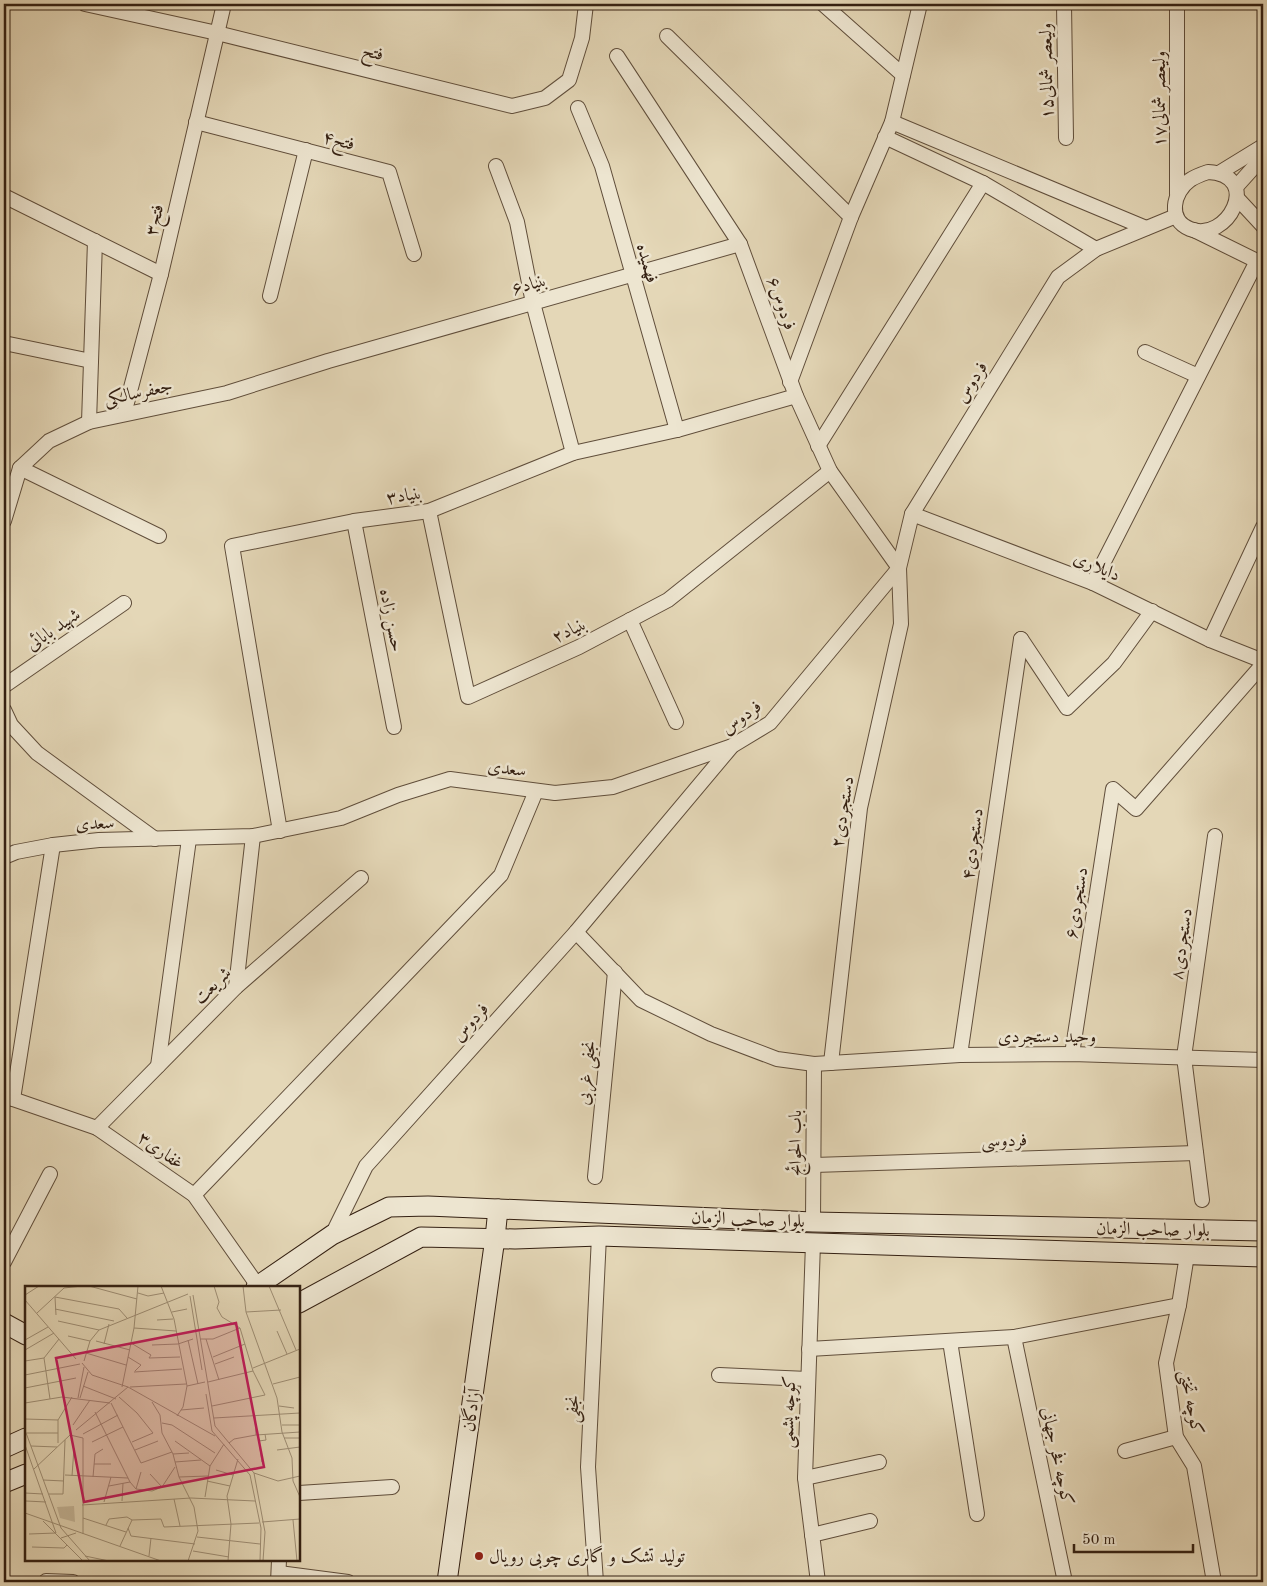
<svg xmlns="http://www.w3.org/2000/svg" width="1267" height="1586" font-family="'Old Standard TT',Amiri,serif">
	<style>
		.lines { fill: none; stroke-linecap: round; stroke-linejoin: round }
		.street-casing { stroke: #604e3b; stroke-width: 16 }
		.secondary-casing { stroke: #342012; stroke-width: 21 }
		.street { stroke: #ede5d0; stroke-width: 14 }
		.secondary { stroke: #ede5d0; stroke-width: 19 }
		.poi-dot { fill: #8f2418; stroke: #ede5d0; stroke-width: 2 }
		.labels { text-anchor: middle; stroke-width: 5; stroke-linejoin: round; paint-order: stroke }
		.street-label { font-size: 18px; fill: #342012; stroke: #ede5d0 }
		.poi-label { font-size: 18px; fill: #342012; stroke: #ede5d0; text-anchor: start }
		.inset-road { fill: none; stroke: #9e8e75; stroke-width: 1 }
		.view { fill: #c2185b; fill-opacity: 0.15; stroke: #c2185b; stroke-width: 2.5 }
		.inset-edge { fill: none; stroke: #342012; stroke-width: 2.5 }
	</style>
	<rect width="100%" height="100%" fill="#e4d7b7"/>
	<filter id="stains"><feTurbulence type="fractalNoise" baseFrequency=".004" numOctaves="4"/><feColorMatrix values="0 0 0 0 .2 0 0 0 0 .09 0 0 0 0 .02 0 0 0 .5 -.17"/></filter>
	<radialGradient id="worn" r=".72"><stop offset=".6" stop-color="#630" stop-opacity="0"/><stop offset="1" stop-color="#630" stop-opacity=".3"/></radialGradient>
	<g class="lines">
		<defs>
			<g id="street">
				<path d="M85,4L217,33L512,106L545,98L569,80L582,38L586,4"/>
				<path d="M823,4L903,75"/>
				<path d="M1064,4L1066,138"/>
				<path d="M1177,4V194"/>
				<path d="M667,36L851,217"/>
				<path d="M617,56L740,244L796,396L830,471L899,568"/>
				<path d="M578,108L602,166L677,430"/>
				<path d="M196,122L389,172L414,254"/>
				<path d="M892,122L1146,228"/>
				<path d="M885,137L983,183L1096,249"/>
				<path d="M496,166L517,222L533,303L573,453"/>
				<path d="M1208,172C1264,175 1227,244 1190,229C1167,220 1173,192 1190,180C1196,176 1202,174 1208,172Z"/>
				<path d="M1219,173L1263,146"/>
				<path d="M1236,187L1263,157"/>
				<path d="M4,196L161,274"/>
				<path d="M1237,198L1263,226"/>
				<path d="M1194,230L1263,264"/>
				<path d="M270,296L306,150"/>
				<path d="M4,343L91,361"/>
				<path d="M1145,352L1198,376"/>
				<path d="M790,382L851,217L892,122L920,4"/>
				<path d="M124,414L161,274L224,4"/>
				<path d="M89,422L95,241"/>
				<path d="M818,446L983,183"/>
				<path d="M20,468L159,536"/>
				<path d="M429,511L468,697L579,647L668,600L830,471"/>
				<path d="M912,514L1093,583L1210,640L1263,661"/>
				<path d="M4,521L20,468L49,441L89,422L227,393L328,361L740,244"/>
				<path d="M354,521L394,727"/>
				<path d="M1093,583L1257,261"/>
				<path d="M630,620L676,722"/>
				<path d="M1021,639L1067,708L1114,663L1152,611"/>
				<path d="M1210,640L1263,527"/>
				<path d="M4,686L124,603"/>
				<path d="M4,710L11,725L37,753L155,839"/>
				<path d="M280,831L232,546L354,521L429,511L573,453L677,430L796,396"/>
				<path d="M4,857L16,852L53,845L99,840L253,836L341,818L398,795L450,779L555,793L613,787L732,746"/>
				<path d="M576,932L641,1000L711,1034L777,1059L814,1064L960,1055L1072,1054L1263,1060"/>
				<path d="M236,987L253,836"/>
				<path d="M1072,1054L1113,789L1136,809L1263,664"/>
				<path d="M960,1055L1021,639"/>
				<path d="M831,1063L860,808L901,624L899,568"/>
				<path d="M158,1066L189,839"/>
				<path d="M4,1096L97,1128L194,1195L258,1286"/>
				<path d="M13,1099L53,845"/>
				<path d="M97,1128L236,987L361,878"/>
				<path d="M814,1165L1196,1153"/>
				<path d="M595,1177L615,972"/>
				<path d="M194,1195L501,875L536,791"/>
				<path d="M1202,1200L1184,1057L1215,836"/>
				<path d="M813,1222L814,1064"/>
				<path d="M332,1235L366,1166L576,932L732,746L770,723L899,568L912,514L1058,277L1096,249L1176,216"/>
				<path d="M813,1243L805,1478L818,1582"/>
				<path d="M1187,1255L1179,1305L1166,1363L1176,1437L1194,1466L1214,1582"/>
				<path d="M4,1262L50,1174"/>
				<path d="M1014,1337L1065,1582"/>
				<path d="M950,1341L977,1514"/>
				<path d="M809,1349L1014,1337L1179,1305"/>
				<path d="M719,1375L808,1379"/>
				<path d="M1125,1451L1176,1437"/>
				<path d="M805,1478L879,1462"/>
				<path d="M299,1493L392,1487"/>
				<path d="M812,1535L870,1521"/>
				<path d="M279,1573L348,1582"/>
				<path d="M46,1581L73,1582"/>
				<path d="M278,1582L279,1560"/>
				<path d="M596,1582L588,1467L599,1236"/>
			</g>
			<g id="secondary">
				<path d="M256,1287L332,1235L389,1207L428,1206L813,1222L1263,1231"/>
				<path d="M299,1303L421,1237L515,1239L599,1236L1263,1257"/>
				<path d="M4,1323L26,1335"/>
				<path d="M4,1448L26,1438"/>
				<path d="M4,1483L26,1474"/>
				<path d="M447,1582L495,1238L498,1209"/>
			</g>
		</defs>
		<!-- street casing -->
		<use href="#street" class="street-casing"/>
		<!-- secondary casing -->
		<use href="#secondary" class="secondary-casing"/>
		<!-- street -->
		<use href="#street" class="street"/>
		<!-- secondary -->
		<use href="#secondary" class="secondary"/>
	</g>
	<!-- markers -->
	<circle class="poi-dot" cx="479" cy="1556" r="5"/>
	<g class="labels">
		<!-- street labels -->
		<g class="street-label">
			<text transform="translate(373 52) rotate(14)" y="6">فتح</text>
			<text transform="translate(1046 71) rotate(-91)" y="6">ولیعصر شمالی۱۵</text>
			<text transform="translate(1159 99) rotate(-90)" y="6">ولیعصر شمالی۱۷</text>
			<text transform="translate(339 140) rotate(15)" y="6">فتح۴</text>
			<text transform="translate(154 220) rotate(-77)" y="6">فتح۳</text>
			<text transform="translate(648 263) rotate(74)" y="6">فهمیده</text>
			<text transform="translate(529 284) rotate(-16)" y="6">بنیاد۶</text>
			<text transform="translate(782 303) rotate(70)" y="6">فردوس۶</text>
			<text transform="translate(971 382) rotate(-58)" y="6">فردوس</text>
			<text transform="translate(138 392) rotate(-12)" y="6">جعفرسالکی</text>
			<text transform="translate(404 495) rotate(-9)" y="6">بنیاد۳</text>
			<text transform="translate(1097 566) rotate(23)" y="6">دایلاری</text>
			<text transform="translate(392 620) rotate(79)" y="6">حسن زاده</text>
			<text transform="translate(53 629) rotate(-34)" y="6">شهید بابائی</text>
			<text transform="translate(569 630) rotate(-26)" y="6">بنیاد۲</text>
			<text transform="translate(741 717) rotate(-36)" y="6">فردوس</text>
			<text transform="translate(507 768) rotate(7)" y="6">سعدی</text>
			<text transform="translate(842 812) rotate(-81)" y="6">دستجردی۲</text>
			<text transform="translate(95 823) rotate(-3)" y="6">سعدی</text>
			<text transform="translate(972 844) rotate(-82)" y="6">دستجردی۴</text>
			<text transform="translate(1076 903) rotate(-81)" y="6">دستجردی۶</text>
			<text transform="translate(1181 944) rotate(-82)" y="6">دستجردی۸</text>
			<text transform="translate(212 985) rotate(-44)" y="6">شریعت</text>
			<text transform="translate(470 1022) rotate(-48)" y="6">فردوس</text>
			<text x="1047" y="1042">وحید دستجردی</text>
			<text transform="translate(586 1073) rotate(-84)" y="6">نجفی غربی</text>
			<text transform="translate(1004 1140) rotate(-2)" y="6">فردوسی</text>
			<text transform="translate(795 1143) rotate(-90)" y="6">باب الحوائج</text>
			<text transform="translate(161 1150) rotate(35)" y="6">غفاری۳</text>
			<text transform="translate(748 1219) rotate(2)" y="6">بلوار صاحب الزمان</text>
			<text transform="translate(1153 1229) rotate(1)" y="6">بلوار صاحب الزمان</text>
			<text transform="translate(1192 1402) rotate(79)" y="6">کوچه تختی</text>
			<text transform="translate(572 1409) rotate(-87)" y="6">نجفی</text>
			<text transform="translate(471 1410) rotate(-82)" y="6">آزادگان</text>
			<text transform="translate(788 1412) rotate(-88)" y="6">کوچه پشمی</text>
			<text transform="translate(1058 1456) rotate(78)" y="6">کوچه فخر جهانی</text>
		</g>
		<!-- poi labels -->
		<g class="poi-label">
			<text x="489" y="1562">تولید تشک و گالری چوبی رویال</text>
		</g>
	</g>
	<!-- overview -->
	<g transform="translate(25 1286)">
		<rect width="275" height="275" fill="#e4d7b7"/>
		<path d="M49,220L50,236L35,232L32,221Z" fill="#c6b89b"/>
		<path class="inset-road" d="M64,0L112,13M136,0L149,33L162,100L158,121L152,130M218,0L221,26L252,112L257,146L267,172L268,195L275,211M244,0L271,64M113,7L123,10L139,7M0,9L14,0M168,9L190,140L229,187L240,246L238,275M165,10L177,84M0,14L51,73M30,23L89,35M147,26L162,23M221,26L256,24M12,27L39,2L57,0M31,29L30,11L94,23L102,32M132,34L148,33M33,35L74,44M109,42L151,45M252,45L262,68M43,50L65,55M175,53H188L215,42M181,53L194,94M0,54L23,41M163,54L173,98M71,55L105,64M106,57L126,69L124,72L155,71M79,58L84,38M127,59L153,58L168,53M0,64L29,47M61,67L101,79M103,71L116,79L110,85M188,71L220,58M19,72L25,113M19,72L34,53M0,75L19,72M59,75L65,55L74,44L163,8M57,77L67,89L103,101L190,150M190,78L209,71M228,82L275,63M109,86L157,83M0,89L55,78M183,96L228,85M248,98L275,91M58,100L91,113M162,100L180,96M97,101L109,42L113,0M105,101L161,98M0,102L51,92M181,108L187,145L225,189L236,242L235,275M94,111L112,127L128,147L107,156M53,112L59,81M55,112L63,86M127,116L135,129L137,147L148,168L154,191L169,221L173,245L163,275M0,117L37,111L85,117M86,117L116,177L147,166M187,120L240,109L228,85L215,42L197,31L192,22L194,16L189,0M254,120L269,122M156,124L179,122M70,126L105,196L111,203L127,205L137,201L150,181M230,130L231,149M189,132L275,127M0,133L33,134M137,137L147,139L190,167M48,139L65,114M257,139H274M0,144L36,242L65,275M51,144L103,101M2,147H33M58,148L93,129M259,152H275M150,155L185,180M67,156L98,141M33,157V134L47,111M204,157L209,153L231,149L275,146M0,159L31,247L4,248M6,160L32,161M110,164L133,155M252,164L275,161M148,168L164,167M150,176L176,174M237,176L234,155L241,154L240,148M69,178H86M9,183L45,149L58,152V248M191,184L208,189M229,187L253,195L275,190M125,188L137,201M40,189L103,192M47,190L49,162M68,191L70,168L78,163M154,191L183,190M18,194L39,195M182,195L205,200M84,200L105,196M111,203L116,186M0,207L18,208M24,208H38L40,154M180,211L185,180L199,158M149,213L155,240M1,215L21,216M97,215L98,197M79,216L86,191M57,219L166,212L230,215M0,227L136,275M58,232L101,246M268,234L272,275M18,235L58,275M237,236L275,233M81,239L84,233L102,231L107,234M103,242L106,250L170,258M172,251L235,258M36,252L51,247M95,260L107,234L136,233L139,241L234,237M7,261L39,262L42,259M168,265L204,271M60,270L84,275M124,270L126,252M203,275L206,238L202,210L213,173"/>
		<path class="view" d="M211,37L239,181L59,216L31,72Z"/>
		<rect width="275" height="275" class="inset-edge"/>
	</g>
	<!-- margin -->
	<rect width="1267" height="1586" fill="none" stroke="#e4d7b7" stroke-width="20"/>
	<rect x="5" y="5" width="1257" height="1576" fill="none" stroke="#342012" stroke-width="2.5"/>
	<rect x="10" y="10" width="1247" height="1566" fill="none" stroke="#342012"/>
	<!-- scale -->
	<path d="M1074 1544v8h119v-8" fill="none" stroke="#342012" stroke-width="2.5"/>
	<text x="1082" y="1544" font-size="15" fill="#342012" stroke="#ede5d0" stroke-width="4" paint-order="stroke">50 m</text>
	<rect width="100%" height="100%" filter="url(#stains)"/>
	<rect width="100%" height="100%" fill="url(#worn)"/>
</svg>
